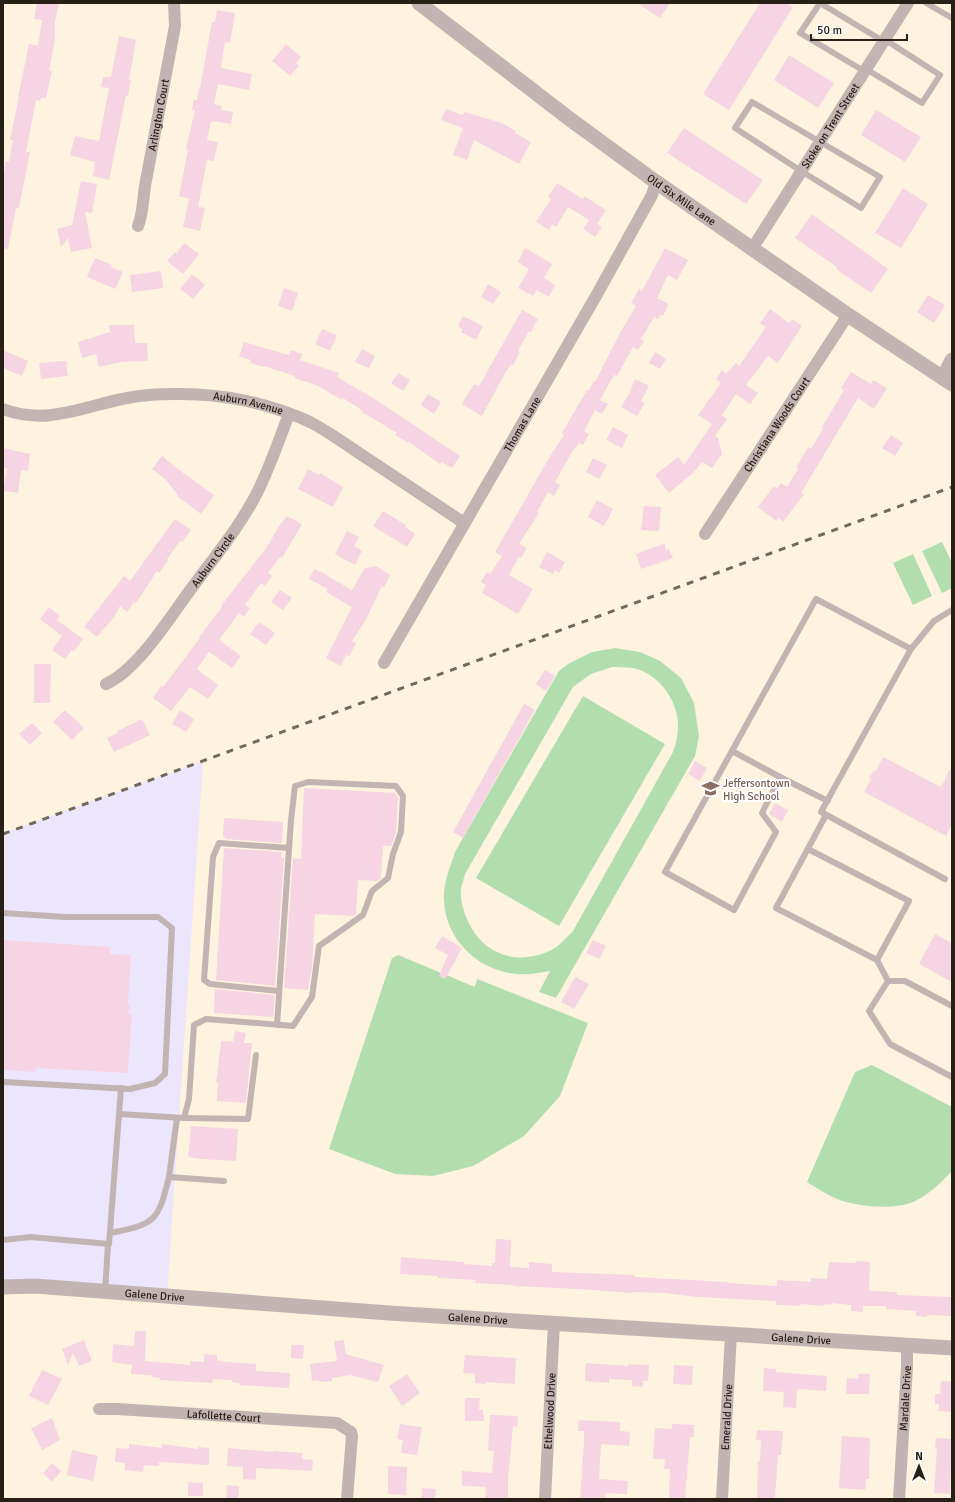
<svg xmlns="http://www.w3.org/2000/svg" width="955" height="1502" font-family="Signika,sans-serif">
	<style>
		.commercial { fill: #ece6fc }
		.green { fill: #b2dead; fill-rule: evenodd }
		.building { fill: #f6d4e4 }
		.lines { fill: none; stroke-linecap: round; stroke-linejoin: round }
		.service { stroke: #c2b4b2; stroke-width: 6 }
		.minor { stroke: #c2b4b2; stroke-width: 12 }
		.tertiary { stroke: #c2b4b2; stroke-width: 15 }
		.rail { stroke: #71695c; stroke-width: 3; stroke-dasharray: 7 7; stroke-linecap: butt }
		.labels { text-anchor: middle; stroke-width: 4; stroke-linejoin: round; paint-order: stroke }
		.street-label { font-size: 11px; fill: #262017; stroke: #fff }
		.education-label { font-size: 11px; fill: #785e54; stroke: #fff; text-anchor: start }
	</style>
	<rect width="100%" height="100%" fill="#fef3de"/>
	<!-- commercial -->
	<path class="commercial" d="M203,761L167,1297L3,1287V833Z"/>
	<!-- green -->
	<g class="green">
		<path d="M942,542L952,563V588L942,593L922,551Z"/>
		<path d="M913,554L932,596L913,605L893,563Z"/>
		<path d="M615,648L640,652L660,661L681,678L694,703L699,736L695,756L556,998L539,992L550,971C539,973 528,975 517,974C478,971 445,939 444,900C443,883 450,868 455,852L559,671L568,664L592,652ZM612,667C619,667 627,667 633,668C658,673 678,700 678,725C678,734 676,744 673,752L573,931C565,939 558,948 547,952C513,966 481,952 467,919C463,910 460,898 461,889C462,884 464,878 465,874L573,687L591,674Z"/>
		<path d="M583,696L665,744L559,926L476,878Z"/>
		<path d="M398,955L475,987L477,979L588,1023L560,1096L524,1136L473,1166L433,1176L395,1174L329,1149L392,958Z"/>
		<path d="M872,1065L952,1107V1171C941,1183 928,1195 913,1202C894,1210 857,1207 837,1199C827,1195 817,1188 807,1182L855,1072Z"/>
	</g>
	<!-- building -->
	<g class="building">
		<path d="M37,3H59L55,22V39L49,71H52L46,98H41L40,101L36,100L26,152H30L19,208H16L8,249L3,248V180L6,161L9,162L13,140H10L19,97H18L29,44L38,46L42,20L34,19Z"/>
		<path d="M637,3H670L660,18Z"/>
		<path d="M760,3H786L793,7L729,110L703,94Z"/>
		<path d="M217,10L235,13L230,43L225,42L221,68L252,74L249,90L218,84L214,104L222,106L221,110L233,112L231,124L211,121L207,140L218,142L214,161L207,160L198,207L205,208L200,231L183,227L189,199L179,196L188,149H186L195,110H192L194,100H197L199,88H200L212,22H215Z"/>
		<path d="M119,36L136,40L129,80H131L128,96L126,95L109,180L93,176L95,162L70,155L75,136L99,141L109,88L101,87L103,77H111Z"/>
		<path d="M286,44L301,57L296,63L299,66L290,76L272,61Z"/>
		<path d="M789,55L834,83L818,108L774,80Z"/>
		<path d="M446,109L463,115L464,112L502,123L516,131L515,133L531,142L519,164L474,140L467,160L453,155L463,128L441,120Z"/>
		<path d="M876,110L921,137L905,162L861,135Z"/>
		<path d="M684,128L763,180L746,204L667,153Z"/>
		<path d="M81,181L97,184L92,213L85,212L92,248L71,252L68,238L61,247L57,229L72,225Z"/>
		<path d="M557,183L583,199L584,196L606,210L597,224L602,227L595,237L583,229L589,220L568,207L556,227L552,224L549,230L536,222L551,199L548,197Z"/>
		<path d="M903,188L928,204L901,248L875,233Z"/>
		<path d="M812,214L888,269L871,293L836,269L837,267L795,238Z"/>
		<path d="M184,243L199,254L183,274L167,261L175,252L177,253Z"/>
		<path d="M525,248L552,264L544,278L555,285L549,297L537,290L533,296L518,288L529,269L518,262Z"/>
		<path d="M665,248L688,260L677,280L668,275L657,298L667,303L668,306L663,316L660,315L658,319L654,317L641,339L644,341L638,350L633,347L617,376L614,375L600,400L608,404L602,414L595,410L584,431L589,434L583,445L579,443L572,452L555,482L560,485L554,496L548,492L537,512L539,513L519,544L527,548L521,558L519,557L509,575L533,589L518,614L482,593L486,585L481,582L487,572L490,574L502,556L495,552L552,453L564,435L562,433L587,390L588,391L594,381L595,382L621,331L636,306L631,303L639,289L642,291Z"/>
		<path d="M95,258L112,265L111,267L123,272L115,289L87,277Z"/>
		<path d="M161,271L163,288L132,292L130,275Z"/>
		<path d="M192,274L205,285L193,299L180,289Z"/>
		<path d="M488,284L501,292L493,304L481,297Z"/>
		<path d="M284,288L298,293L292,311L278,306Z"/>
		<path d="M928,295L945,305L934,323L917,312Z"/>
		<path d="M770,309L789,323L792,319L802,326L778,363L768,356L746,385L758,393L750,404L736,394L722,415L727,419L715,436L718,438L722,454L712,468L702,462L693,473L669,493L655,475L678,457L684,465L712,424L698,415L721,383L716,379L722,370L726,374L736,363L739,366L766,327L760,323Z"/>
		<path d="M522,310L538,319L531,332L529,331L518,351L520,352L513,365L511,364L504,375L482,416L462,404L474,384L479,386Z"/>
		<path d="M463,316L483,326L476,340L461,332L463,330L458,326Z"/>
		<path d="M109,325H134L135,343H147L148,361L122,362L99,367L96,354L82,358L78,342L110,332Z"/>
		<path d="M322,329L337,335L330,351L315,344Z"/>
		<path d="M244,342L289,355L291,350L302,354L300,360L339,373L337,377L381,403L460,456L452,468L442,462L440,464L409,442L408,443L395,435L397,433L362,412L363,411L343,398L342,400L316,385L294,378L295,376L264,366V367L250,363L251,360L239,357Z"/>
		<path d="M362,349L375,356L369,368L355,362Z"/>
		<path d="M3,350L28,361L22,376L3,368Z"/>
		<path d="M655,352L666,359L660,369L649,363Z"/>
		<path d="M61,361H66L68,376L41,379L39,363Z"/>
		<path d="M851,372L871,384L873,380L887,388L874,409L858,398L801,493L804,494L783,522L779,518L776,521L758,507L774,486L777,489L781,483L787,487L798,469L796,468L808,447L811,449L823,428L822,427L844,390L841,388Z"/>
		<path d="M398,373L410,380L403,391L391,383Z"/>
		<path d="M635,379L649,386L641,401L645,403L637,416L621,407L629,394Z"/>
		<path d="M428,394L441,402L434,414L421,405Z"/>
		<path d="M613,427L628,435L622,448L606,440Z"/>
		<path d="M891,435L903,443L895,456L882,448Z"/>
		<path d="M3,448L30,454L28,471L21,470L18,493L3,491L7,468H3Z"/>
		<path d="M162,456L175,467L214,495L201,514L177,496L178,495L165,479L152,469Z"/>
		<path d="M593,458L607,465L599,479L586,472Z"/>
		<path d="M308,469L319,475L320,473L343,487L333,507L298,489Z"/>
		<path d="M597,500L613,509L604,526L588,517Z"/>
		<path d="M644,506L661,507L659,531L641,530Z"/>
		<path d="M383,511L406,525L405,527L415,534L407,547L373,526Z"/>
		<path d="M287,516L302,524L282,558L280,557L268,573L272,576L265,586L261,583L245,605L250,608L244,617L239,613L219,640L241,656L232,668L209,652L197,669L218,685L208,699L190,687L171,711L153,698L161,686L163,687L200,638L199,637L222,607L221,606L267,547L279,526Z"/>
		<path d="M175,519L191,530L182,542L180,541L167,559L168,560L159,573L157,571L136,603L134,602L127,612L120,606L114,617L97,637L84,627L124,576L130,581Z"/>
		<path d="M347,531L359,537L354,546L362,551L355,565L335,554Z"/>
		<path d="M665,543V550L669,549L673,558L641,569L636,554Z"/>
		<path d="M547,552L565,562L559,573L555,570L553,574L539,567Z"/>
		<path d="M376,566L390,575L384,588L382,586L365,621L352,641L356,643L349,656L346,655L341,666L326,658L352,607L326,592L328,589L309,579L314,569L321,572L352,590L365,568Z"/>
		<path d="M280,590L292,598L283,610L271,602Z"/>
		<path d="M49,607L60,616L57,620L83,639L74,651L72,650L65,659L52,650L62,636L40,619Z"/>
		<path d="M259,622L275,633L266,645L250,634Z"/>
		<path d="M34,664H51L50,703H34Z"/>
		<path d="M545,670L555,676L546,691L536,684Z"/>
		<path d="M524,704L535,710L463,838L453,832Z"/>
		<path d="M65,710L84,728L72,740L53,722Z"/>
		<path d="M180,710L194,719L186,732L172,724Z"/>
		<path d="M142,719L150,735L114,752L107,738L118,733L117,731Z"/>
		<path d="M32,723L42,733L30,745L19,734Z"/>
		<path d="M883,757L941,787L952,765V824L946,836L864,792L871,779L869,778L874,770L876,771Z"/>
		<path d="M695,761L707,768L700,781L688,774Z"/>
		<path d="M304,788L395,793L398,797L396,833L391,846H383L381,878L377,881L358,880L356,914L354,916L315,914L312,967L308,990L284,988L293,858L301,859Z"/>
		<path d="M775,803L788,810L782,822L769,814Z"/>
		<path d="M224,818L283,822L282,843L225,839V837H223Z"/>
		<path d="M224,848L282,852L281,857L284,858L275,986L216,980Z"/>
		<path d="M935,934L952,943V982L919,964Z"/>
		<path d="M442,936L462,948L445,979L439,976L448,955L435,948Z"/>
		<path d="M3,940L110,947V954L131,955L128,1004H130L129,1014H132L128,1073L36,1068L35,1072L3,1070Z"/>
		<path d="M593,940L606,946L599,959L586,953Z"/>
		<path d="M575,977L589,984L574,1009L561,1002Z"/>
		<path d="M215,989L275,995L273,1017L214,1013Z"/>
		<path d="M235,1031L246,1033L244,1043H252L246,1103L217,1101L218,1083H216L221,1041L233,1042Z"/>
		<path d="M191,1126L238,1129L236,1161L200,1159L188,1157Z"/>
		<path d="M496,1239L511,1240L510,1267L529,1268V1262L552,1264V1272L611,1274L634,1275V1277L728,1282V1283L777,1286V1280L811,1282V1278L827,1279L829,1262L856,1263V1261L870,1262L869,1291L897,1292V1295L952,1297V1316L927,1315V1317L916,1316V1311L886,1309V1306H863V1312L851,1311V1305L831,1303V1305L824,1304V1306L800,1304V1306L776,1305V1301L697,1297L664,1293L633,1292V1293L578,1289L513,1286V1285L475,1283L476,1280L438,1278V1276L400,1274L401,1257L464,1262V1264L492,1266V1263H495Z"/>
		<path d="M135,1331H146L145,1361L190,1365V1361L204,1362V1354L217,1355V1361L256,1364V1371L290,1373L289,1388L239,1385V1383L232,1382V1380L213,1379L212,1383L160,1380V1378L152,1377V1375L131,1374L132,1365L112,1362L113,1344L134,1346Z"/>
		<path d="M84,1340L92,1361L79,1366L73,1353L68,1365L62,1349Z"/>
		<path d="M344,1340L346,1354L384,1365L378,1382L350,1375L332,1378V1381L319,1382V1380L312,1381L310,1364L337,1361L334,1341Z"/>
		<path d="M291,1345H304L303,1359L291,1358Z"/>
		<path d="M465,1355L516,1358L515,1384L486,1382V1384L475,1383V1374L463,1373Z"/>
		<path d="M586,1363L628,1366V1364L649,1365L648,1381H643V1387L632,1386V1380L609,1379V1383L585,1381Z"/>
		<path d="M674,1365L693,1366L692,1385L673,1384Z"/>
		<path d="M764,1368L776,1369V1372L827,1376L826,1391L797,1389L796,1408L783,1407L784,1392L763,1391Z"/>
		<path d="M42,1370L62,1379L48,1405L29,1396Z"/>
		<path d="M407,1374L420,1393L402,1406L389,1386Z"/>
		<path d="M858,1374H870L869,1394H846L847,1378L858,1379Z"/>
		<path d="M941,1381L952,1382V1412L939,1411V1404H935V1394H940Z"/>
		<path d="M465,1398H480L479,1410H483L484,1421H465Z"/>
		<path d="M490,1415L518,1416L517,1427L513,1426L508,1480V1499H485L486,1487L462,1486V1471L492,1473L494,1451L488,1450Z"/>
		<path d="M52,1418L60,1440L42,1450L31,1428Z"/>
		<path d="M579,1420L620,1422V1431L630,1432L629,1446L601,1444L599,1479L628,1481L627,1494L605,1493V1499H580L584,1442V1431H578Z"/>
		<path d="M400,1424L422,1427L417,1455L401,1453L403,1440L397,1439Z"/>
		<path d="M672,1424L694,1425V1437H690L685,1499H669L670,1469H664L665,1459H653L655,1428L672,1429Z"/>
		<path d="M757,1430L783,1431L781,1455H778L775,1499H757L758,1461H760L761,1440H756Z"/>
		<path d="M842,1436L870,1438L869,1479H866L865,1490L839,1488Z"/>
		<path d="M936,1438L952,1439L950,1494L934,1493L937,1449H935Z"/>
		<path d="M129,1444L162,1448V1444L198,1449V1447L209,1448V1465L159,1462V1466L144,1465L143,1472L125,1470V1463L115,1462L116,1448L129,1449Z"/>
		<path d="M228,1448L274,1452V1451L302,1453V1459L313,1460L312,1471L256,1468V1480L243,1479V1467L227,1466Z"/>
		<path d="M72,1450L98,1456L93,1481L67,1475Z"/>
		<path d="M52,1463L61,1471L52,1482L43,1473Z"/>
		<path d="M388,1466L407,1467L406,1495L388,1494Z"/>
		<path d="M188,1482L203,1483V1496H188Z"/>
		<path d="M227,1485L239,1486L238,1499H226Z"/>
		<path d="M422,1488L436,1489L435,1499H421Z"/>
	</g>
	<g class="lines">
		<!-- service -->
		<g class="service">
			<path d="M820,3L800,33L864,71"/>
			<path d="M820,3L883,41"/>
			<path d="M926,3L952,18"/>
			<path d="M866,69L922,103L940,75L884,39"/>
			<path d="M752,102L880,177L861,208L801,171L735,128Z"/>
			<path d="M732,751L780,777"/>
			<path d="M828,801L780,777L762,813L776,832L734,910L665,872L816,599L911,649"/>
			<path d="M826,815L776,908L877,960L888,981"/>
			<path d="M808,849L909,901L877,960"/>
			<path d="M945,879L821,812L911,649L934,621L952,610"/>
			<path d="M3,913L65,917H158L172,928L165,1074L155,1083L130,1089L3,1082"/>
			<path d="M888,981L869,1011L890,1044L952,1077"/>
			<path d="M888,981H905L952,1006"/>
			<path d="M279,991L210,984L204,980L213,857L219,843L289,848"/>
			<path d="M119,1114L184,1118L189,1099L194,1025L206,1019L293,1026L312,997L319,946L363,915L372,891L388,878L393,854L401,832L403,796L396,786L308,782L295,786L291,820L277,1025"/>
			<path d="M177,1118L169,1177L224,1181"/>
			<path d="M184,1118L248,1119L256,1055"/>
			<path d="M110,1233C155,1224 158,1222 169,1177"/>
			<path d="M3,1240L31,1237L109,1244L121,1088"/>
			<path d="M105,1292L108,1244"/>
		</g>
		<!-- minor -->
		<g class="minor">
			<path id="s1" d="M138,226C143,214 143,199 145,186L175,26L174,3"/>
			<path id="s2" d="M752,249L908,3"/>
			<path id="s3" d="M3,409C47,426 84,406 127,398C142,395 160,394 175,394C221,393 269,403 310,422C331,433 351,448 371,461C402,482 433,502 464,523"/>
			<path id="s4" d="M705,534L848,315"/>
			<path id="s5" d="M384,663L596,296L652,195L656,182"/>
			<path id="s6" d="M106,684C140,668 171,615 194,585C216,555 240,526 257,493C270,467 279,440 289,414"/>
			<path id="s7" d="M99,1409H117L337,1423L351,1432L352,1436L347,1499"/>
			<path id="s8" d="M545,1499L554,1323"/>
			<path id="s9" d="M722,1499L731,1334"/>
			<path id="s10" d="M899,1499L907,1367V1345"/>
		</g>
		<!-- tertiary -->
		<g class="tertiary">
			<path id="s11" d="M419,3L571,120L656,182L848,315L952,384"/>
			<path d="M943,378L952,360"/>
			<path id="s12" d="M3,1287L35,1286L389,1313L952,1348"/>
		</g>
		<!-- rail -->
		<path class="rail" d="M3,834L952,487"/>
	</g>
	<!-- icons -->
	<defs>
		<symbol id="school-bare" viewBox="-9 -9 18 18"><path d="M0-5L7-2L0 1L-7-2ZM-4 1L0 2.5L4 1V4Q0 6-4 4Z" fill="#8d6e63" stroke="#fff" stroke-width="2.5" paint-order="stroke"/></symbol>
	</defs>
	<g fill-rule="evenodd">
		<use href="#school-bare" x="698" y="776" width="25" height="25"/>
	</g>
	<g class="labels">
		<!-- street labels -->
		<g class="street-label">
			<text dy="4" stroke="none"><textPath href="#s1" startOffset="113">Arlington Court</textPath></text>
			<text dy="4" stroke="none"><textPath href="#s2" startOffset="146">Stoke on Trent Street</textPath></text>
			<text dy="4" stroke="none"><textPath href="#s11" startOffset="328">Old Six Mile Lane</textPath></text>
			<text dy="4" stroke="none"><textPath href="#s3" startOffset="249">Auburn Avenue</textPath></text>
			<text dy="4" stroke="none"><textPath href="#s5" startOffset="276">Thomas Lane</textPath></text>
			<text dy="4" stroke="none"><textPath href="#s4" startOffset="131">Christiana Woods Court</textPath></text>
			<text dy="4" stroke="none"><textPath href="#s6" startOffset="165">Auburn Circle</textPath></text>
			<text dy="4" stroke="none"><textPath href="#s12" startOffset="152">Galene Drive</textPath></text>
			<text dy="4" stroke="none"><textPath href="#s12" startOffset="476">Galene Drive</textPath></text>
			<text dy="4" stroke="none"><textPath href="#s12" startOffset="800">Galene Drive</textPath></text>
			<text dy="4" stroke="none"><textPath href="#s10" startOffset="101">Mardale Drive</textPath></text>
			<text dy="4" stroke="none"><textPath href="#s8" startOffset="88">Ethelwood Drive</textPath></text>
			<text dy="4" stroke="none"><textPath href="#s7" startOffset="125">Lafollette Court</textPath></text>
			<text dy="4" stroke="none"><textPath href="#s9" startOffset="82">Emerald Drive</textPath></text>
		</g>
		<!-- education labels -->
		<g class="education-label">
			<text x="723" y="787">Jeffersontown<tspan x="723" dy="13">High School</tspan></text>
		</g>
	</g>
	<!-- border -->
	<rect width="955" height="1502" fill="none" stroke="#262017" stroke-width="8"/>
	<!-- north arrow -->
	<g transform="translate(919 1466)" stroke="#ffffff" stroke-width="3" paint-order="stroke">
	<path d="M0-3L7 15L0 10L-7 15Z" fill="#262017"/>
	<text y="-6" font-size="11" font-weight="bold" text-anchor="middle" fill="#262017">N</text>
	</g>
	<!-- scale -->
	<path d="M811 34v6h96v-6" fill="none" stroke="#262017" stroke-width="2"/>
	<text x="817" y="34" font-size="12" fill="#262017" stroke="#ffffff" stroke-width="3" paint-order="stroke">50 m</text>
</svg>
